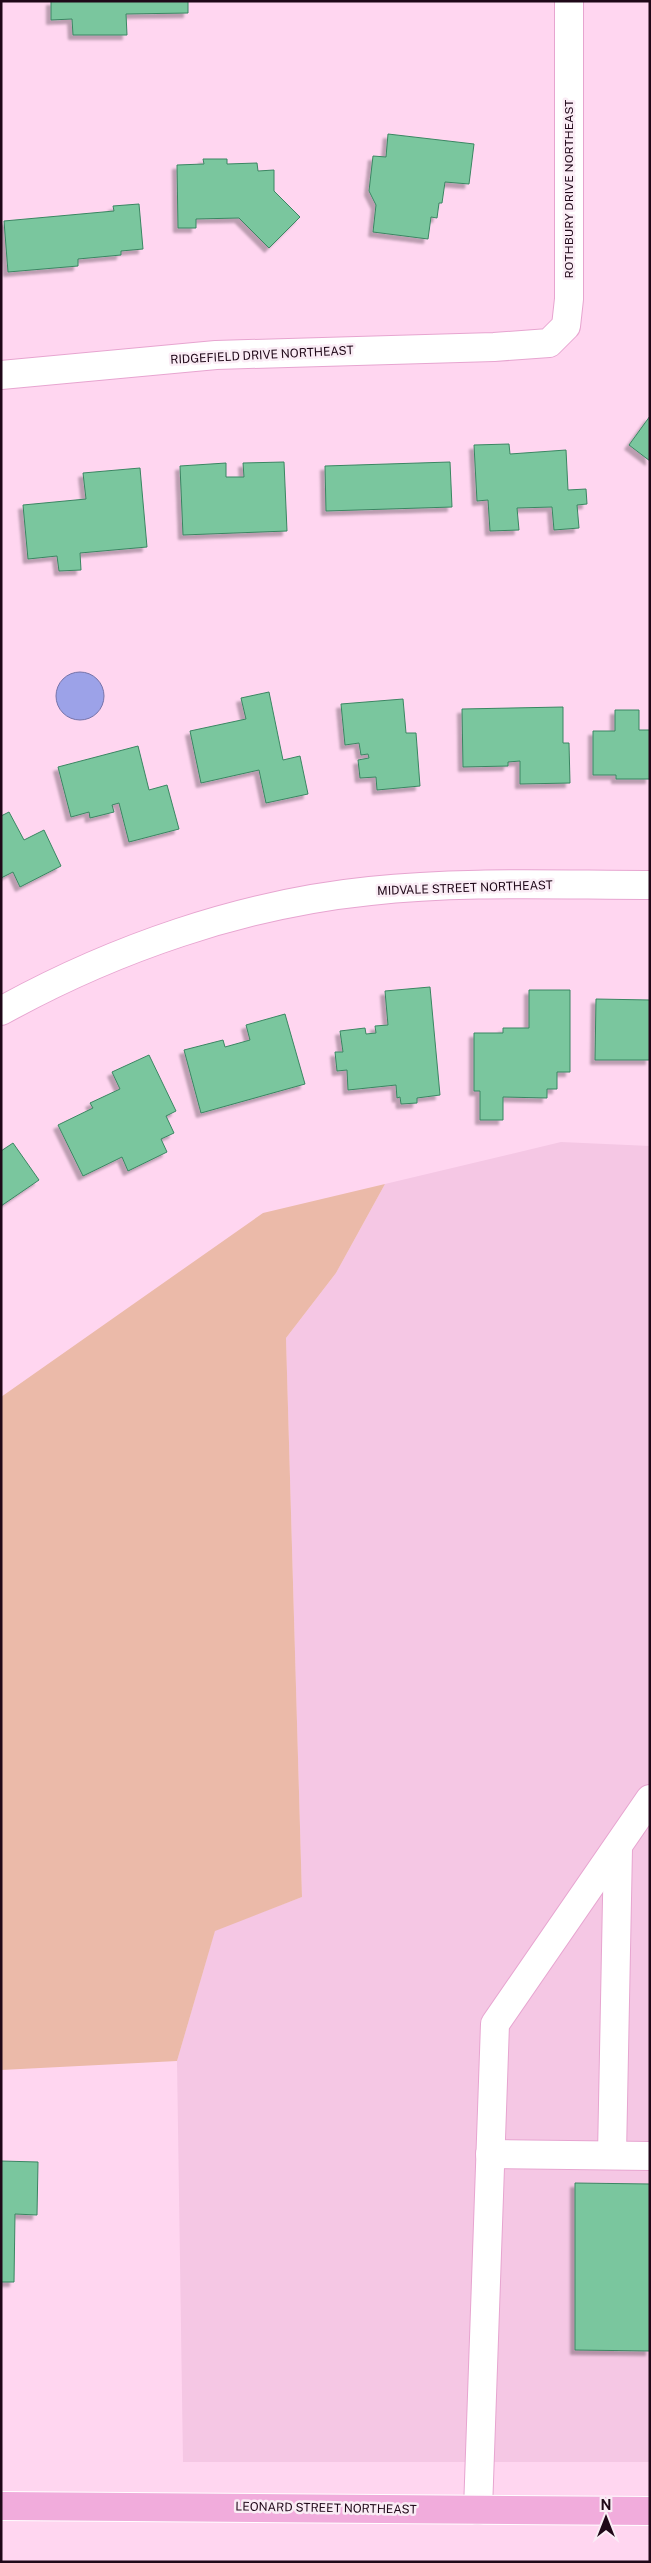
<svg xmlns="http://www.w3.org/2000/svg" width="651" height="2563" font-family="'Public Sans',sans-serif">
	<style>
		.built { fill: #f5c7e4 }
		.green { fill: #ebbaa9 }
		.water { fill: #9ca2e8; stroke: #7674aa }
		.building { fill: #7ac69e; stroke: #3a8662; filter: url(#shadow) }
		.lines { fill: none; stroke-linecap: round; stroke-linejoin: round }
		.minor-casing { stroke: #e7a5d0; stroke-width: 30 }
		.major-casing { stroke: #fff; stroke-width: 30 }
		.minor { stroke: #fff; stroke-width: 28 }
		.major { stroke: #f1acdc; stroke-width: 28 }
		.labels { text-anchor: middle; stroke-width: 5; stroke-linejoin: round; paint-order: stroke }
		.street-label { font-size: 12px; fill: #1f0818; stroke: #faecf5 }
	</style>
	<defs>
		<filter id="shadow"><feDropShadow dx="-4.5" dy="4.5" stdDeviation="1" flood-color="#0004"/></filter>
	</defs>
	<rect width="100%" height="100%" fill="#ffd6f0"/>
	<!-- built -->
	<path class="built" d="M561,1142L650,1146V2462H183L177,2061L215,1930L302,1897L286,1338L336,1273L385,1184Z"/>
	<!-- green -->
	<path class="green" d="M385,1184L336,1273L286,1338L302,1897L215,1931L177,2061L1,2070V1397L263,1213Z"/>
	<!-- water -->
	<circle class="water" cx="80" cy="696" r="24"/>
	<!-- building -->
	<g class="building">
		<path d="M51,1H188V13L126,14L127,35H73L72,19L51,20Z"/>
		<path d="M388,134L474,144L469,184L445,182L442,203H439L437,218L431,217L428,239L373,232L376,205L369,191L373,156L386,157Z"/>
		<path d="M203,159H227V164L257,163L258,171L274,170V191L300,217L269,248L239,218L196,219V228H178L177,165L204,164Z"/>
		<path d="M139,204L143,249L121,251V255L78,259V266L8,272L4,221L114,211L113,206Z"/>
		<path d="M650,416V461L629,445Z"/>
		<path d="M509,444L510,454L566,450L568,490L586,489L587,504L577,505L579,528L554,530L552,507L517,508L519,530L490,531L488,500L477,501L474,445Z"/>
		<path d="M284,462L287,531L183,535L180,466L226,463V477H244L243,463Z"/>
		<path d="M450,462L452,507L326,511L325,466Z"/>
		<path d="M140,468L147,547L80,553L81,570L59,571L57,556L28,559L23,505L86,499L83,473Z"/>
		<path d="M269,692L283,760L300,756L308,794L266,803L259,770L201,783L190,731L246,719L241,698Z"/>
		<path d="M403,699L406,733H416L420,786L377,790L376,777L360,778L358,760L369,758L368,754L361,755L359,743L345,745L341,704Z"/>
		<path d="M563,707V743H569L570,783L520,784V761L508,762V766L463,767L462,709Z"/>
		<path d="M615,710H639V730H650V779H616V775H593V731H615Z"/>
		<path d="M138,746L149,790L167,785L179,829L129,842L119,803L112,805L114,812L90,818L89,812L71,817L58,767Z"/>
		<path d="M9,812L24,840L44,830L61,866L20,887L13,872L1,878V816Z"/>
		<path d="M430,987L440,1095L417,1098V1103L401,1104L400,1097L397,1098L396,1085L348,1090L347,1070L337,1071L335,1052H343L340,1031L365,1028L366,1034L376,1033L375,1026L388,1025L385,991Z"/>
		<path d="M529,990H570V1072H557V1089H547V1098L503,1097V1120H480V1091H474V1033H503V1028H529Z"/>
		<path d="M596,999L650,1000V1060H595Z"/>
		<path d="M285,1014L305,1084L201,1113L184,1050L223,1040L225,1047L250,1040L246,1025Z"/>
		<path d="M149,1055L176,1111L166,1116L174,1133L161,1139L167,1152L128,1171L122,1157L83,1176L58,1125L93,1108L90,1103L120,1089L112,1072Z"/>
		<path d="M13,1143L39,1180L1,1206V1151Z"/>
		<path d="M1,2161L38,2162L37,2215L15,2214L14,2282H1Z"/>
		<path d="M575,2183L650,2184V2351L575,2350Z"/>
	</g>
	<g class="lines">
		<defs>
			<g id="minor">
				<path d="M1,375L216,355L494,347L549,343L566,326L569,299V1"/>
				<path d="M1,1011C113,949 242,904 370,891C462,881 557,885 650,885"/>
				<path d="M490,2154L650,2156"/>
				<path d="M612,2155L618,1848"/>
				<path d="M478,2510L495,2024L650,1799"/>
			</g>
			<path id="major" d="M1,2506L650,2511"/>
		</defs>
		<!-- minor casing -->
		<use href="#minor" class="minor-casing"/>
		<!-- major casing -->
		<use href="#major" class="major-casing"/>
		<!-- minor -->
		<use href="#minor" class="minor"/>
		<!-- major -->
		<use href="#major" class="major"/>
	</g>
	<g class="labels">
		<!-- street labels -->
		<g class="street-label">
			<text transform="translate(569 189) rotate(-90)" y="4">ROTHBURY DRIVE NORTHEAST</text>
			<text transform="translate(262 355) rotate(-3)" y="4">RIDGEFIELD DRIVE NORTHEAST</text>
			<text transform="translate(465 888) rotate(-2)" y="4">MIDVALE STREET NORTHEAST</text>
			<text transform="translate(326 2508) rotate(1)" y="4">LEONARD STREET NORTHEAST</text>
		</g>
	</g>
	<!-- border -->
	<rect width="651" height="2563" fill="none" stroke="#1f0818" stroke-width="5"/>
	<!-- north arrow -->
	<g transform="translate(606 2518)" stroke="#faecf5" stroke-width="4" paint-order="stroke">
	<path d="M0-4L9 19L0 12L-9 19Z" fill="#1f0818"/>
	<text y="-8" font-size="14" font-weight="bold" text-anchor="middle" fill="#1f0818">N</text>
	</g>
</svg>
